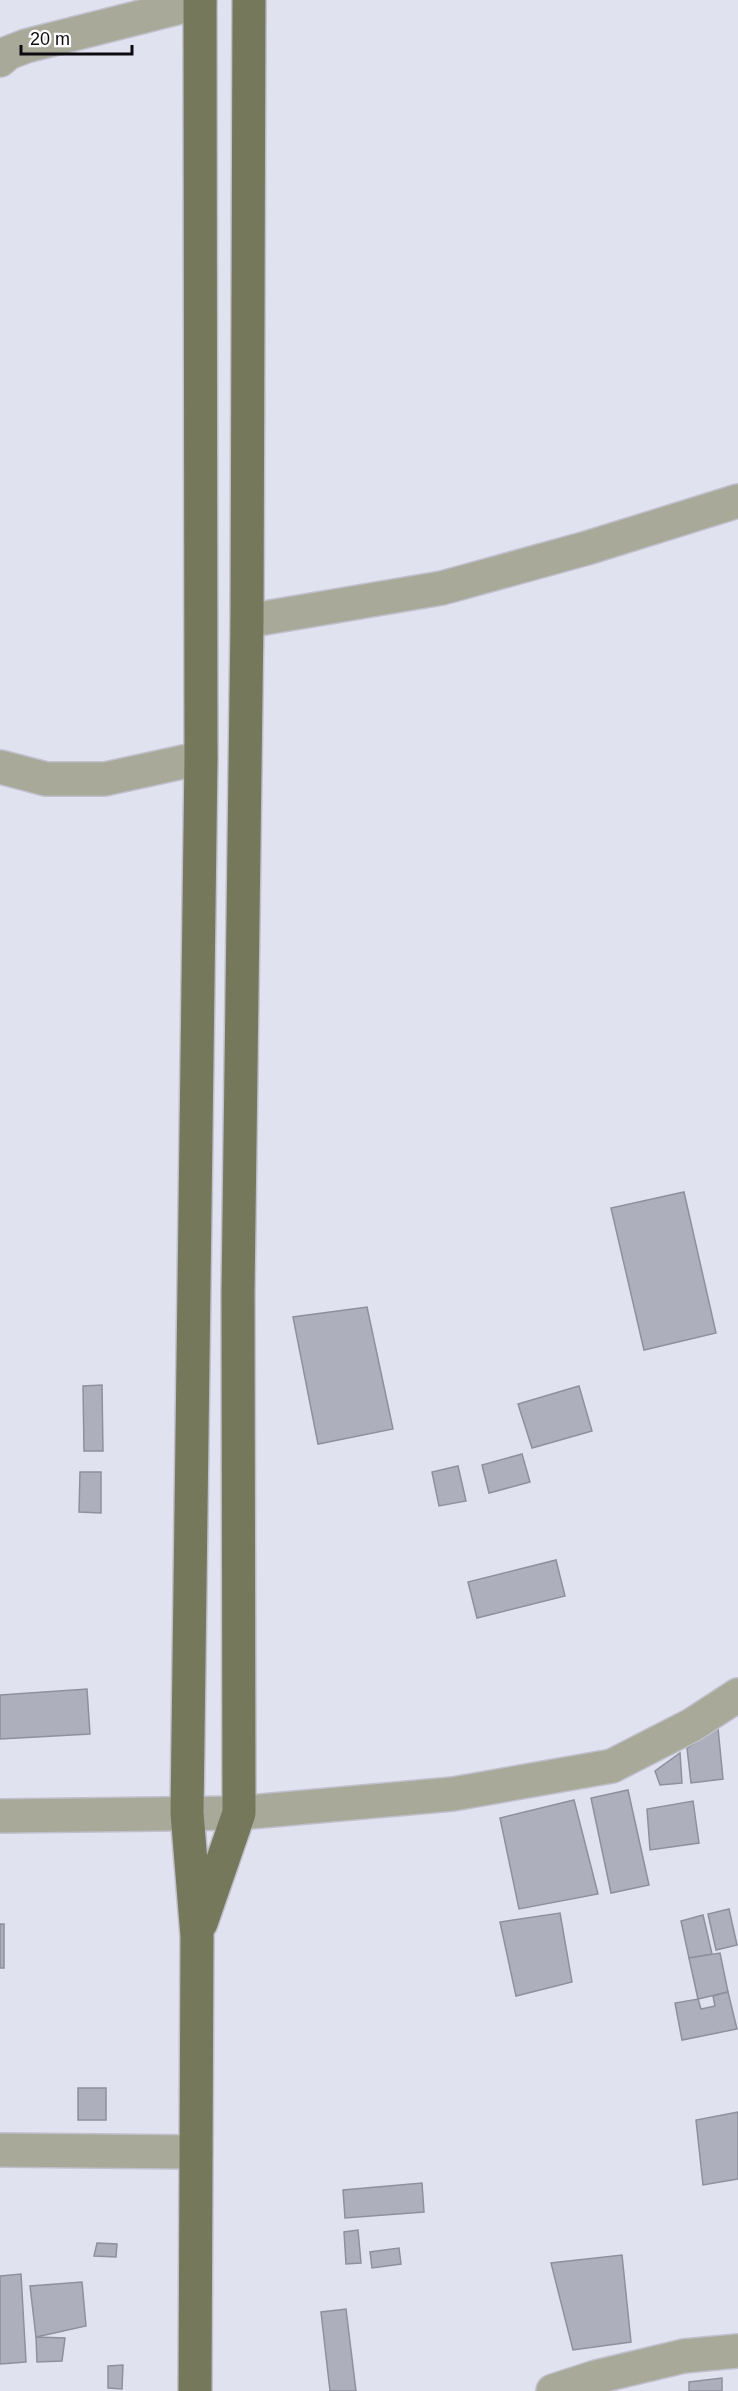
<svg xmlns="http://www.w3.org/2000/svg" width="738" height="2391" font-family="Helvetica,sans-serif">
	<style>
		.building { fill: #aeafbc; stroke: #8f909d; stroke-width: 1.5 }
		.lines { fill: none; stroke-linecap: round; stroke-linejoin: round }
		.minor-casing { stroke: #bfc0cc; stroke-width: 36 }
		.major-casing { stroke: #bfc0cc; stroke-width: 36 }
		.minor { stroke: #a8a999; stroke-width: 33 }
		.major { stroke: #76785b; stroke-width: 33 }
	</style>
	<rect width="100%" height="100%" fill="#e1e2f0"/>
	<!-- building -->
	<g class="building">
		<path d="M684,1192L716,1333L644,1350L611,1208Z"/>
		<path d="M367,1307L393,1429L318,1444L293,1317Z"/>
		<path d="M102,1385L103,1451H84L83,1386Z"/>
		<path d="M579,1386L592,1431L532,1448L518,1404Z"/>
		<path d="M522,1454L530,1482L489,1493L482,1465Z"/>
		<path d="M458,1466L466,1501L439,1506L432,1472Z"/>
		<path d="M80,1472H101V1513L79,1512Z"/>
		<path d="M556,1560L565,1596L477,1618L468,1582Z"/>
		<path d="M87,1689L90,1734L0,1739V1695Z"/>
		<path d="M718,1728L723,1779L691,1783L687,1748Z"/>
		<path d="M680,1753L682,1783L660,1785L655,1771Z"/>
		<path d="M628,1790L649,1885L611,1893L591,1798Z"/>
		<path d="M574,1800L598,1894L519,1909L500,1818Z"/>
		<path d="M693,1801L699,1843L650,1850L647,1809Z"/>
		<path d="M729,1909L737,1945L716,1950L708,1914Z"/>
		<path d="M560,1913L572,1982L516,1996L500,1922Z"/>
		<path d="M703,1915L712,1954L689,1958L681,1921Z"/>
		<rect x="0" y="1924" width="4" height="44"/>
		<path d="M720,1953L728,1992L698,1999L689,1958Z"/>
		<path d="M728,1992L737,2029L682,2040L675,2003L698,1999L701,2009L715,2006L713,1996Z"/>
		<rect x="78" y="2088" width="28" height="32"/>
		<path d="M738,2112V2179L703,2185L696,2120Z"/>
		<path d="M422,2183L424,2212L345,2218L343,2190Z"/>
		<path d="M358,2230L361,2263L346,2264L344,2232Z"/>
		<path d="M97,2243L117,2244L116,2257L94,2256Z"/>
		<path d="M399,2248L401,2264L372,2268L370,2252Z"/>
		<path d="M622,2255L631,2342L573,2350L551,2263Z"/>
		<path d="M21,2274L26,2362L0,2364V2276Z"/>
		<path d="M82,2282L86,2326L36,2337L30,2286Z"/>
		<path d="M346,2309L356,2391H330L321,2312Z"/>
		<path d="M36,2337L65,2338L62,2361L37,2362Z"/>
		<path d="M123,2365L122,2389L108,2388V2366Z"/>
		<path d="M722,2378V2391H689V2382Z"/>
	</g>
	<g class="lines">
		<defs>
			<g id="minor">
				<path d="M0,60L8,53L26,46L200,2"/>
				<path d="M247,621L442,588L587,548L738,501"/>
				<path d="M0,767L46,779H105L201,758"/>
				<path d="M0,1816L239,1813L453,1794L612,1766L692,1725L738,1695"/>
				<path d="M0,2150L196,2152"/>
				<path d="M553,2391L596,2377L684,2356L738,2351"/>
			</g>
			<g id="major">
				<path d="M201,1923L239,1813L238,1293L247,621L249,0"/>
				<path d="M195,2391L197,1936L187,1813L201,758L200,0"/>
			</g>
		</defs>
		<!-- minor casing -->
		<use href="#minor" class="minor-casing"/>
		<!-- major casing -->
		<use href="#major" class="major-casing"/>
		<!-- minor -->
		<use href="#minor" class="minor"/>
		<!-- major -->
		<use href="#major" class="major"/>
	</g>
	<!-- scale -->
	<path d="M21 45v9h111v-9" fill="none" stroke="#0b0b10" stroke-width="3"/>
	<text x="30" y="45" font-size="18" fill="#0b0b10" stroke="#ffffff" stroke-width="4.5" paint-order="stroke">20 m</text>
</svg>
